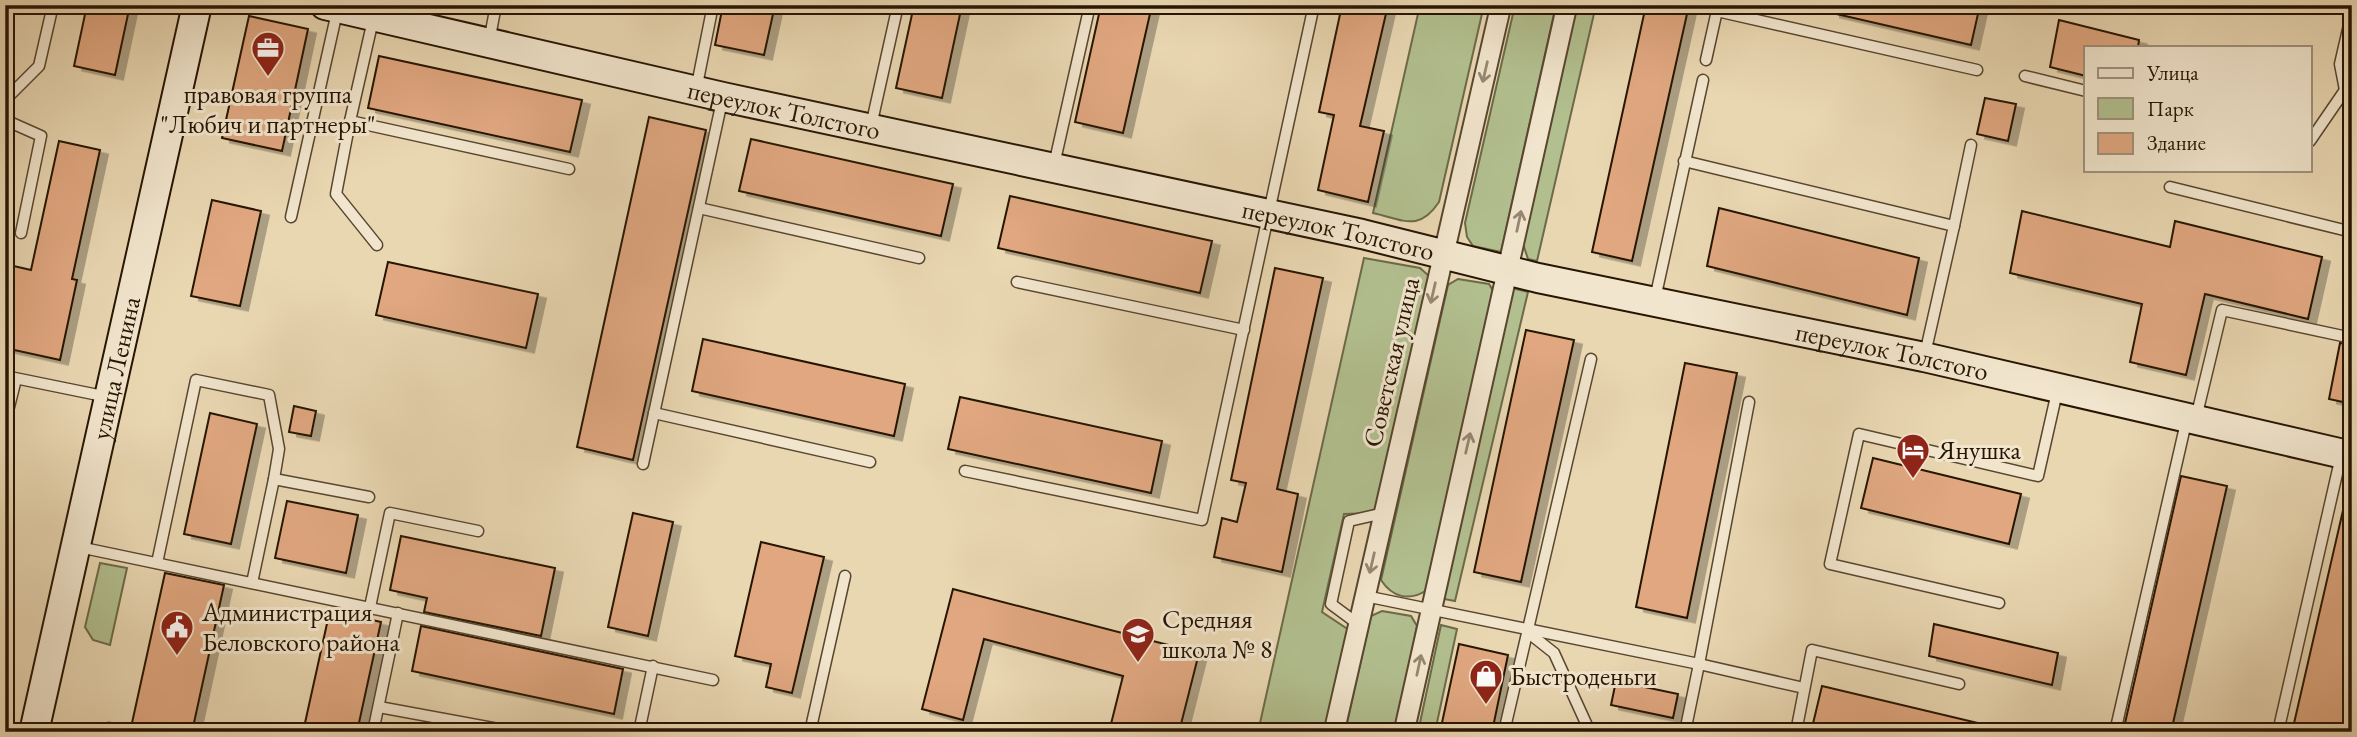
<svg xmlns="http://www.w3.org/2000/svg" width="2357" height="737" font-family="'EB Garamond',serif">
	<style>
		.green { fill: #b2bf8f; stroke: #6c6a49; stroke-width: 2 }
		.building { fill: #e0a780; stroke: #271503; stroke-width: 2; filter: url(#shadow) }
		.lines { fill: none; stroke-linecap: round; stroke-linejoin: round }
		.lane-casing { stroke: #58462f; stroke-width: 13 }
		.street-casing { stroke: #58462f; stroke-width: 23 }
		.secondary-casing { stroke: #271503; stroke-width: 32 }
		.lane { stroke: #f1e5cd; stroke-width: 10 }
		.street { stroke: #f1e5cd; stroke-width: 19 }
		.secondary { stroke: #f1e5cd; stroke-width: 28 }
		.oneway { stroke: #968772 }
		.labels { text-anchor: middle; stroke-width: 6; stroke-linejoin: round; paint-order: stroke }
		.poi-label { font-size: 26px; fill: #271503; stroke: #f1e5cd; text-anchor: start }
		.street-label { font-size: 26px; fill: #271503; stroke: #f1e5cd }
	</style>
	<defs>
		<filter id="shadow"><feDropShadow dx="8" dy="4.5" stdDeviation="0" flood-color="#0004"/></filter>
	</defs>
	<rect width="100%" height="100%" fill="#e9d7b2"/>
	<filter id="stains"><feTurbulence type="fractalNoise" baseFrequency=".00286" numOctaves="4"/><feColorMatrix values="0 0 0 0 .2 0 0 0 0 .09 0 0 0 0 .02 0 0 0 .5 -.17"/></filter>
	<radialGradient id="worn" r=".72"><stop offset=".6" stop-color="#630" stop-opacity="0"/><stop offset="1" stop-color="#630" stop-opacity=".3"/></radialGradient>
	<!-- green -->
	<g class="green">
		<path d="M1420,5H1484L1439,202C1419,232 1404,220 1373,213Z"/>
		<path d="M1515,5H1556L1501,252L1473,246L1467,237L1465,223Z"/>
		<path d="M1575,5H1596L1537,261L1528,259L1522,241Z"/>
		<path d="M1364,258L1420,268L1429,276L1376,513L1344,514L1322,612L1349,630L1327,732H1258Z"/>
		<path d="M1458,279L1489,284L1495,294L1427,590C1409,602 1392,597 1381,580L1448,285Z"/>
		<path d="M1512,288L1528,292L1455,601L1439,598Z"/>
		<path d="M100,563L127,568L110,645L93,640L85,627Z"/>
		<path d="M1382,611L1411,616L1417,626L1395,732H1345L1371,616Z"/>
		<path d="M1441,625L1457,629L1435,732H1418Z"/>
	</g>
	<!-- building -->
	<g class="building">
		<path d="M87,5H130L115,75L74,66Z"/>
		<path d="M723,5H775L764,55L715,45Z"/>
		<path d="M914,5H962L942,98L896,88Z"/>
		<path d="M1101,5H1152L1123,133L1075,122Z"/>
		<path d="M1342,5H1388L1360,126L1384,131L1368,202L1318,190L1334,115L1319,112Z"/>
		<path d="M1646,5H1689L1632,261L1592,252Z"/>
		<path d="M1832,5H1980L1971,45L1832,13Z"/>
		<path d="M249,16L308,29L282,151L222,138Z"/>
		<path d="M2059,20L2139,40L2138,47H2086V76L2050,67Z"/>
		<path d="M379,56L582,100L570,152L368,108Z"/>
		<path d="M1985,98L2016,104L2008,141L1977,134Z"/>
		<path d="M649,117L706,130L633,460L577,447Z"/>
		<path d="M751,139L953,184L941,236L739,191Z"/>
		<path d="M59,141L100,150L72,279L77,280L60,360L5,348V264L31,270Z"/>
		<path d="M1010,196L1212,241L1200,293L998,248Z"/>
		<path d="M212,200L261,211L240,306L191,296Z"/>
		<path d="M1719,208L1919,258L1907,315L1707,266Z"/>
		<path d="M2022,211L2170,247L2175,221L2322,257L2308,319L2205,294L2186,375L2130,362L2142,304L2010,273Z"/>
		<path d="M388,262L538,294L526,348L376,315Z"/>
		<path d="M1275,268L1323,278L1277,489L1298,494L1282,572L1214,557L1222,518L1237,522L1246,483L1231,480Z"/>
		<path d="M1526,330L1574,340L1521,582L1474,572Z"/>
		<path d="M703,339L905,384L894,436L692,391Z"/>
		<path d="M2340,343L2352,345V404L2329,399Z"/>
		<path d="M1685,363L1737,373L1687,618L1636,607Z"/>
		<path d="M960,397L1162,441L1151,493L948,449Z"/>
		<path d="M294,406L316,411L311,436L289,432Z"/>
		<path d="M210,413L257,424L231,544L184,534Z"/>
		<path d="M1873,458L2021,494L2009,544L1861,508Z"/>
		<path d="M2181,476L2227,486L2171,732H2123Z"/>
		<path d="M287,501L358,515L346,573L275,558Z"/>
		<path d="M2344,506L2352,507V689L2342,732H2292Z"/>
		<path d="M633,513L673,522L648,636L608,627Z"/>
		<path d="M401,536L555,568L541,636L424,612L427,598L390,590Z"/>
		<path d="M761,542L824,557L792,693L766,687L771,664L735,656Z"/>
		<path d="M165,573L224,585L192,732H130Z"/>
		<path d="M953,589L1199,653L1179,732H1109L1123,676L984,639L963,720L922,709Z"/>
		<path d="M330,610L381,622L357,732H303Z"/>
		<path d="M1934,624L2058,653L2052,685L1929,656Z"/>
		<path d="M421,626L623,669L614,714L412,671Z"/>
		<path d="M1459,644L1508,655L1492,732H1440Z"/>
		<path d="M1616,681L1678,694L1673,718L1611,705Z"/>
		<path d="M1822,686L1982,724L1981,732H1811Z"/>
	</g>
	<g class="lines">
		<defs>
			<g id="lane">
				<path d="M1717,11L1977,70"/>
				<path d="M373,20L350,121L569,169"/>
				<path d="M423,26L425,5"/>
				<path d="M489,42L496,5"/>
				<path d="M1706,60L1718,6"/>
				<path d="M2025,76L2086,91"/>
				<path d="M696,90L713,5"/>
				<path d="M2345,90L2340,64L2352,12"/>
				<path d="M5,100L39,66L53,5"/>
				<path d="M5,120L41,136L21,233"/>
				<path d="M350,121L336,194L377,245"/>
				<path d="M871,126L898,5"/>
				<path d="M2310,141L2345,90L2352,92"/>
				<path d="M1684,161L1954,226L1925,354"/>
				<path d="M1054,165L1090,5"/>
				<path d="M2170,187L2352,232"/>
				<path d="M699,208L919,258"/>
				<path d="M291,217L337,12"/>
				<path d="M1954,226L1971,145"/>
				<path d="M1017,282L1244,330"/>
				<path d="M1655,299L1703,80"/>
				<path d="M5,376L108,397"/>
				<path d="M654,413L870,462"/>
				<path d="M2196,418L2222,310L2352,338"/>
				<path d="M5,423L16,379"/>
				<path d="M643,464L722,101"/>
				<path d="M965,471L1202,520L1314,5"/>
				<path d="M79,547L713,680"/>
				<path d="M157,563L196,380L269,395L279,449L274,479"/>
				<path d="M252,583L274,479L369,497"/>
				<path d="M1365,596L1699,664L1749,402"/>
				<path d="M1999,603L1830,564L1859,434L2038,476L2057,392"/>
				<path d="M370,607L390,513L478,531"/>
				<path d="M1358,624L1331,604L1349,521L1384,513"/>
				<path d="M1530,634L1554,653L1590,732"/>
				<path d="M379,707L515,732"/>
				<path d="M109,732V728"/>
				<path d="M373,732L398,613"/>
				<path d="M639,732L653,666"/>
				<path d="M810,732L845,576"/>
				<path d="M1504,732L1591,359"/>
				<path d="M1685,732L1699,664L1804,688"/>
				<path d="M1796,732L1812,650L1959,684"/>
				<path d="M2115,732L2187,418"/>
				<path d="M2278,732L2341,456"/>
			</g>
			<g id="street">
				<path d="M1334,732L1501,5"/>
				<path d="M1404,732L1567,5"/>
			</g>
			<g id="secondary">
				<path id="s1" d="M325,5L723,97L1362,234L1538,278L1924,357L2352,456"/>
				<path id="s2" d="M34,732L197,5"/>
			</g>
		</defs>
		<!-- lane casing -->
		<use href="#lane" class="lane-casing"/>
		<!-- street casing -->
		<use href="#street" class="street-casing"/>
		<!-- secondary casing -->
		<use href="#secondary" class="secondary-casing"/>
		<!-- lane -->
		<use href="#lane" class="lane"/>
		<!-- street -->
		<use href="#street" class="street"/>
		<!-- secondary -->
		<use href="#secondary" class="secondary"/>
	</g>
	<!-- one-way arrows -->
	<defs><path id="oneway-shaft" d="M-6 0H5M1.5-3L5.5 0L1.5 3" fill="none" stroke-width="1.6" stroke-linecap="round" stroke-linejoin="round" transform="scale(1.75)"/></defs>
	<g class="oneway">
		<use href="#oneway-shaft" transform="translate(1485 72) rotate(103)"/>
		<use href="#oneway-shaft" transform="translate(1519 221) rotate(-78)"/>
		<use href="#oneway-shaft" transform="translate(1433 293) rotate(103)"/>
		<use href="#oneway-shaft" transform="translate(1468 443) rotate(-77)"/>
		<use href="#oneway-shaft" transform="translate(1372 563) rotate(103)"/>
		<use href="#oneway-shaft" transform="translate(1419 665) rotate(-78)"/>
	</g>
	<!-- icons -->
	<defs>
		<symbol id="office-pin" viewBox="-11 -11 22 30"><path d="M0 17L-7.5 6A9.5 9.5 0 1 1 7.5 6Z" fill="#8f2418" stroke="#f1e5cd"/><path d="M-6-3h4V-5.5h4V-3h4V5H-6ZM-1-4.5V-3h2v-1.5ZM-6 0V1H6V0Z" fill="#fff"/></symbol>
		<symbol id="hotel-pin" viewBox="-11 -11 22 30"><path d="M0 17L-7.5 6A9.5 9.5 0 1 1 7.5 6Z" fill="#8f2418" stroke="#f1e5cd"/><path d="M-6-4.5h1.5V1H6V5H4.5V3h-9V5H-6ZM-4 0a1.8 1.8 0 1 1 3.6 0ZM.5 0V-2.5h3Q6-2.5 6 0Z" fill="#fff"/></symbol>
		<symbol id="civic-pin" viewBox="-11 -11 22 30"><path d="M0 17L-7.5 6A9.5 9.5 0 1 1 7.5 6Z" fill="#8f2418" stroke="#f1e5cd"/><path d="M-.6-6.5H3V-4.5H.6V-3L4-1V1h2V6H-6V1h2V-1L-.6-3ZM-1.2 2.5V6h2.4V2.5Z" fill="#fff"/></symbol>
		<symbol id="school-pin" viewBox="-11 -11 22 30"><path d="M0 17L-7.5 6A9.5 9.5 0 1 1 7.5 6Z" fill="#8f2418" stroke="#f1e5cd"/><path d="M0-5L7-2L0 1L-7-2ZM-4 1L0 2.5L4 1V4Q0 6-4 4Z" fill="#fff"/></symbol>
		<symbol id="shop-pin" viewBox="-11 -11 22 30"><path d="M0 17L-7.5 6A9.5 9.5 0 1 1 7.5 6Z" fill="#8f2418" stroke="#f1e5cd"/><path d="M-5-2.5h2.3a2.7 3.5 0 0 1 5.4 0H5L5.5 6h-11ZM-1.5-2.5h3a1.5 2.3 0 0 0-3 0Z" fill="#fff"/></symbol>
	</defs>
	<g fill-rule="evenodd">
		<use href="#office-pin" x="249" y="29" width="38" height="52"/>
		<use href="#hotel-pin" x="1894" y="431" width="38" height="52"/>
		<use href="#civic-pin" x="158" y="608" width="38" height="52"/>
		<use href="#school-pin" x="1119" y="615" width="38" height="52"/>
		<use href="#shop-pin" x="1467" y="657" width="38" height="52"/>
	</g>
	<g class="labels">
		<!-- poi labels -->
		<g class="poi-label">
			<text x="268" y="103" text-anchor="middle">правовая группа<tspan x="268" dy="30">"Любич и партнеры"</tspan></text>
			<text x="1938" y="459">Янушка</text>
			<text x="202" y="621">Администрация<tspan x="202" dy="30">Беловского района</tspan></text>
			<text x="1162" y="628">Средняя<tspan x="1162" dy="30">школа № 8</tspan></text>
			<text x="1510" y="685">Быстроденьги</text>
		</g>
		<!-- street labels -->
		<g class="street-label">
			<text dy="9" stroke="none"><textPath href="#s1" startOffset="471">переулок Толстого</textPath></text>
			<text dy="9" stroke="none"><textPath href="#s1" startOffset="1038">переулок Толстого</textPath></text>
			<text dy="9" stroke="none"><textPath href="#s1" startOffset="1605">переулок Толстого</textPath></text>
			<text transform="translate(1391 362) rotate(-77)" y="9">Советская улица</text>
			<text dy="9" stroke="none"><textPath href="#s2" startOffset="373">улица Ленина</textPath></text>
		</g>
	</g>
	<!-- margin -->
	<rect width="2357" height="737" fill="none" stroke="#e9d7b2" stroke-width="28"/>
	<rect x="7" y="7" width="2343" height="723" fill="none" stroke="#271503" stroke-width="3.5"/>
	<rect x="14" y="14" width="2329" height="709" fill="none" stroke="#271503" stroke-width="2"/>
	<!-- legend -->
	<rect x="2084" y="46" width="228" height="126" fill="#f1e5cd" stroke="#a0927c" stroke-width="2"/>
	<rect x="2098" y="68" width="35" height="10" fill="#f1e5cd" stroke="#a0927c" stroke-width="2"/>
	<text x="2147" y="80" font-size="21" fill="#271503">Улица</text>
	<rect x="2098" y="98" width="35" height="21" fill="#b2bf8f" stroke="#a0927c" stroke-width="2"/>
	<text x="2147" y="116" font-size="21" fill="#271503">Парк</text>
	<rect x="2098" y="133" width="35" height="21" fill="#e0a780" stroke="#a0927c" stroke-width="2"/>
	<text x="2147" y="150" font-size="21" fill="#271503">Здание</text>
	<rect width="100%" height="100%" filter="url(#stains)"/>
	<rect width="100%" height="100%" fill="url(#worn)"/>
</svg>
